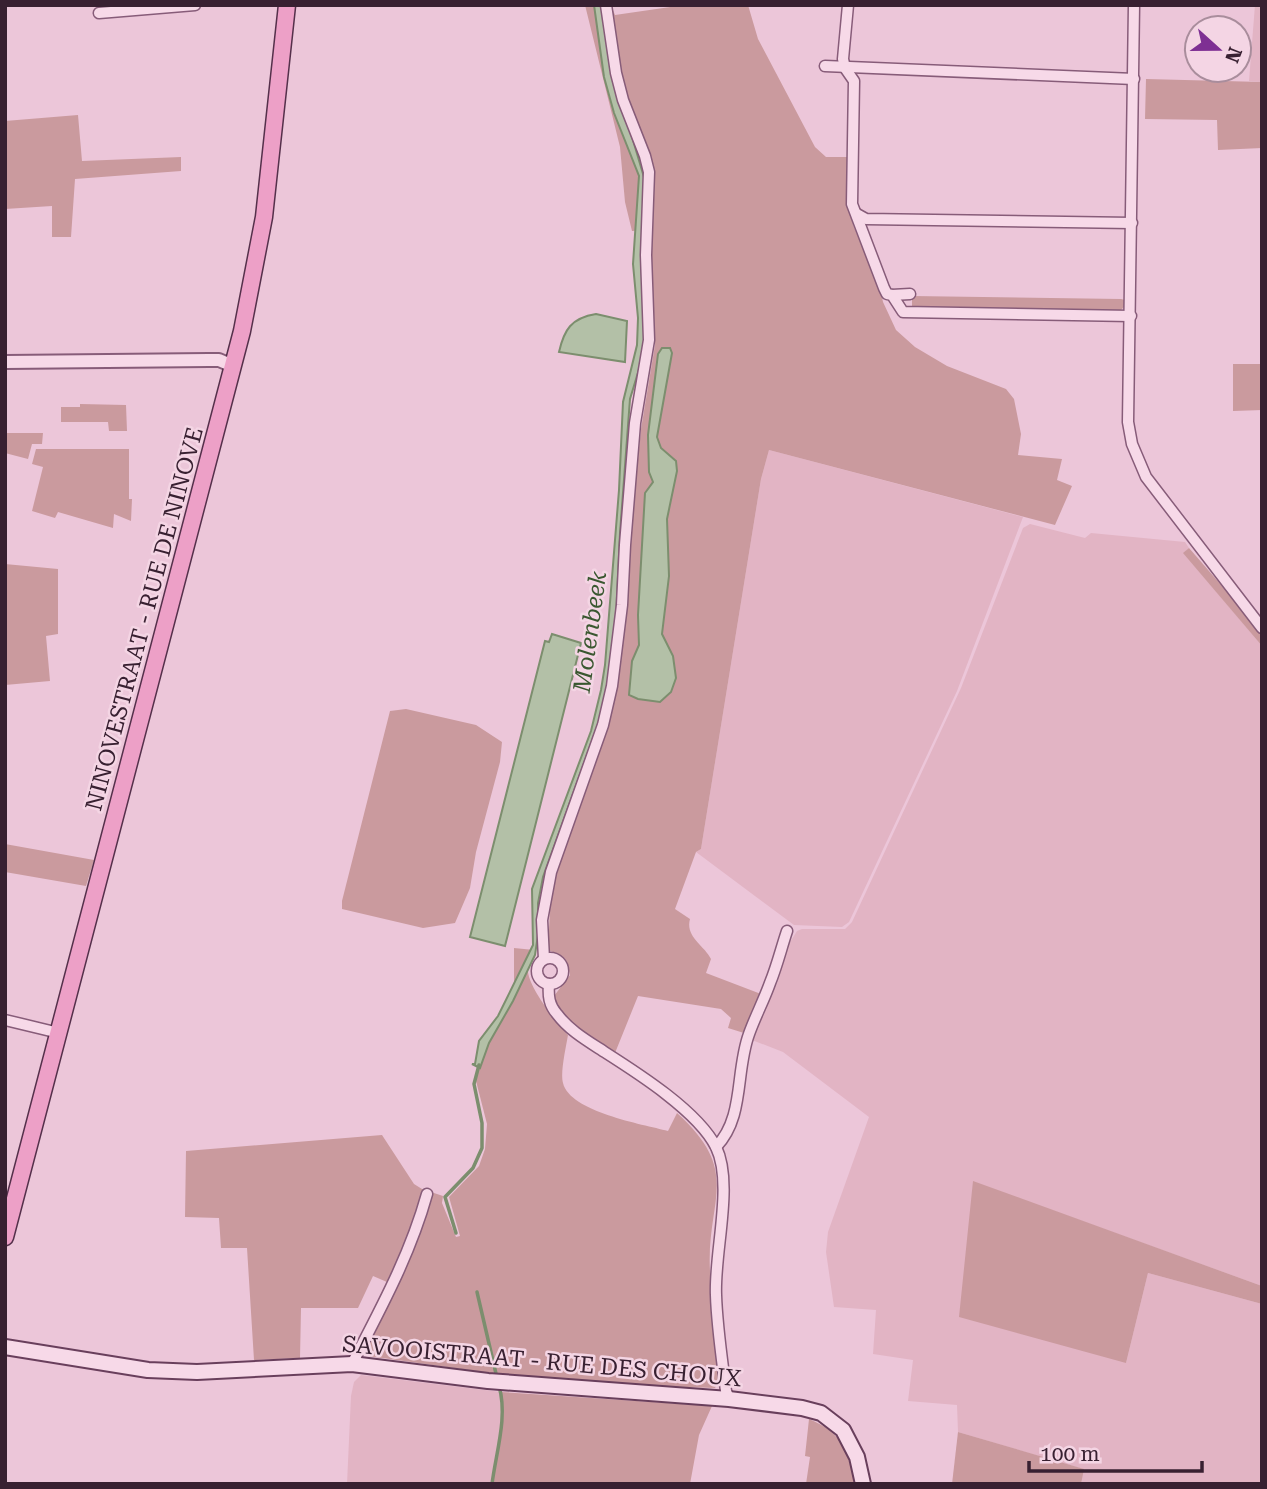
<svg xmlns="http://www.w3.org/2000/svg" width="1267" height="1489" font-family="'Roboto Serif',serif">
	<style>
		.farmland { fill: #e2b4c4 }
		.green { fill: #ca9a9e }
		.water { fill: #b3c0a7; stroke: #7c8e6e; stroke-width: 2 }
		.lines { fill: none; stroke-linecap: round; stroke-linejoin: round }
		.stream { stroke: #7c8e6e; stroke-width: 3.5 }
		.minor-casing { stroke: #875c79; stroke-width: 13 }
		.tertiary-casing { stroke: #875c79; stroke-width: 16 }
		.secondary-casing { stroke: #693f5c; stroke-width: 18 }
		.primary-casing { stroke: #55304b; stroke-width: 19 }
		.minor { stroke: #f7d9e8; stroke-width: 10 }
		.tertiary { stroke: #f7d9e8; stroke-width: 12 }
		.secondary { stroke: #f7d9e8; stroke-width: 14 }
		.primary { stroke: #eda0c7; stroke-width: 16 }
		.labels { text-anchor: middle; stroke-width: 5; stroke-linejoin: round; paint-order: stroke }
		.street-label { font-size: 23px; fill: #382031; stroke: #f4d5e4 }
		.water-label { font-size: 24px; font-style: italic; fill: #3a5730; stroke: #f4d5e4 }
	</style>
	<rect width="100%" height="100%" fill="#ecc6d9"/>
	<!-- farmland -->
	<g class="farmland">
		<path d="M1255,5H1262V82L1249,81Z"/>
		<path d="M769,450L1023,517L957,691L849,922L842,927L794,925L696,852L701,849L761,479Z"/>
		<path d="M1030,524L1085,538L1091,533L1185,542L1189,548L1184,553L1262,646V1286L974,1182L1126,1363L1148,1273L1262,1304V1484H1081L1083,1469L958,1432L957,1405L908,1401L913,1360L873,1354L876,1310L834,1307L826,1252L828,1232L869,1117L783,1052L752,1040L785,950L797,931L802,929H845L852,922L961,688L1023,528Z"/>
		<path d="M361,1375L501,1392L502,1418L492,1484H347L351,1396L354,1382Z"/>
	</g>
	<!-- green -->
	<g class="green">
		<path d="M585,5H611L615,15L684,5H748L758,39L815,147L826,157H849V210L854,227L880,288L883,302L896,330L915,347L947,366L1006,389L1014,399L1021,434L1018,455L1062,459L1057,480L1072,486L1055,525L769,450L761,479L701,849L696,852L675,909L690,919C685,937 704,945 711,959L706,973L761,994L744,1033L728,1028L731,1018L721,1009L638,996L615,1053C593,1040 559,1023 554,996L570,975C567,956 565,957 548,950L550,909L554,882L615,692L641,429L655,345L648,259L650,230L632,231L625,202L620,147Z"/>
		<path d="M1146,79L1262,82V148L1218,150L1217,120L1145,119Z"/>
		<path d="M78,115L82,161L181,157V171L75,179L71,237H52V206L5,209V121Z"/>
		<path d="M912,296L1121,299L1125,300V306L1121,310H1112L915,308L912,307Z"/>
		<path d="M1233,364H1262V410L1233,411Z"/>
		<path d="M80,404L126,405L127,431H109L108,422H61V407H80Z"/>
		<path d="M5,433H43L42,444H32L28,459L5,453Z"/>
		<path d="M36,449H129V499H132L131,521L114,514L113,528L58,512L55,518L32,511L43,467L32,464Z"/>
		<path d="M1189,548L1262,632V646L1183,553Z"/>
		<path d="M5,564L58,569V634L46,636L50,681L5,685Z"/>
		<path d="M406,709L476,725L502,742L500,762L476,852L470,888L455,923L423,928L342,909V901L390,711Z"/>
		<path d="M5,844L94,860L86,886L5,872Z"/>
		<path d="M514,948L534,950C532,957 527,965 528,972C530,989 556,1022 568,1035C566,1047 560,1073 563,1083C570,1112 642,1124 668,1131L677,1113C743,1173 706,1199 710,1271C711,1307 717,1343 720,1379L715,1388L624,1385L497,1374L354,1354L387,1282L373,1276L358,1308H301L300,1358L254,1360L247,1248H221L219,1218L185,1217L186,1151L382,1135L414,1184L422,1189L443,1196L442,1203L456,1237L460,1236L449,1197L479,1166L485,1149L487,1124L476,1081L483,1045L514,991Z"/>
		<path d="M973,1181L1262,1286V1304L1148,1273L1126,1363L959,1317Z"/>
		<path d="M501,1392L712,1406L699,1435L690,1484H492L502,1418Z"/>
		<path d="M809,1419C843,1433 847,1450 855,1484H806L810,1457L805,1456Z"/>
		<path d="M958,1432L1084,1469L1081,1484H952Z"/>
	</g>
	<!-- water -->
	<g class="water">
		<path d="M594,5H602L630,130L646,184L641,256L645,340L640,366L630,399L620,533L616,617L610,673L601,716L543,877L538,903V935L535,955L513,1001L489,1043L480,1068L472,1064H475L479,1041L498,1016L533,945L532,889L591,731L601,690L605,665L619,490L623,402L637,345L638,318L633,264L639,176L614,113L604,77Z"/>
		<path d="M596,314L627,321L625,362L559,352C564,330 571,318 596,314Z"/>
		<path d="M662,348H670L672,353L657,437L661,448L676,461L677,471L667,519L669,576L662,634L673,656L676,678L671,692L660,702L638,699L629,695L632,661L639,645L638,615L645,493L653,482L649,472L648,435L658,354Z"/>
		<path d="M552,634L581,643L505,946L470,937L545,641L549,642Z"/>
	</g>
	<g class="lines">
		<!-- stream -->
		<g class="stream">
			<path d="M456,1233L445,1197L473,1168L482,1148V1123L474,1084L479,1065"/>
			<path d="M477,1292L497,1378"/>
			<path d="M492,1484C496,1452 508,1417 499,1386"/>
		</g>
		<defs>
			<g id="minor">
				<path d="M848,5L843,59L845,68L854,81L852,204L884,288L887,294L892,295L903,312L1131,316"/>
				<path d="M1134,5L1128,422L1132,444L1146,477L1262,628"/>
				<path d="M99,13L195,5"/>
				<path d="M825,66L1134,79"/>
				<path d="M857,214L866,219L1132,223"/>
				<path d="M892,295L910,294"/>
				<circle cx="550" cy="971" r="13"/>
				<path d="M544,959L542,920L551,872L603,725L612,686L622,605L625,545L635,423L649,340L646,255L649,172L645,156L623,100L616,73L606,5"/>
				<path d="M549,984C548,996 549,1005 557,1014C569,1030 586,1040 603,1051C636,1072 698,1111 716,1147C734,1184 714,1252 716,1295C717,1327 722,1359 726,1391L729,1399"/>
				<path d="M5,1020L59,1033"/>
				<path d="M716,1147C745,1117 735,1072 749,1034C755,1017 764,1000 770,983C777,966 781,949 787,931"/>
				<path d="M352,1364C381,1308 410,1255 427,1194"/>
			</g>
			<path id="tertiary" d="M5,362L209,360H219L233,366"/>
			<path id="secondary" d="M5,1347L148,1370L197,1372L352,1364L488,1381L729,1399L802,1408L821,1413L843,1430L857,1457L863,1484"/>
			<path id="primary" d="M5,1237L242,331L264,217L287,5"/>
		</defs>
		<!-- minor casing -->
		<use href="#minor" class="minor-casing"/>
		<!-- tertiary casing -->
		<use href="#tertiary" class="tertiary-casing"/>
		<!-- secondary casing -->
		<use href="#secondary" class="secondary-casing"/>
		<!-- primary casing -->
		<use href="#primary" class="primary-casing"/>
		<!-- minor -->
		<use href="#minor" class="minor"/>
		<!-- tertiary -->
		<use href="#tertiary" class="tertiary"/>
		<!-- secondary -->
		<use href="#secondary" class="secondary"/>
		<!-- primary -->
		<use href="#primary" class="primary"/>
	</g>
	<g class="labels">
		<!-- street labels -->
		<g class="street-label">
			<text transform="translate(144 619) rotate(-75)" y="8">NINOVESTRAAT - RUE DE NINOVE</text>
			<text transform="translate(542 1361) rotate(5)" y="8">SAVOOISTRAAT - RUE DES CHOUX</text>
		</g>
		<!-- water labels -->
		<g class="water-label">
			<text transform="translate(590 632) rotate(-82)" y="8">Molenbeek</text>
		</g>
	</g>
	<!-- border -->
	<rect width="1267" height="1489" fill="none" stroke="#382031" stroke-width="14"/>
	<!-- north arrow -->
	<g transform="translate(1218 49) rotate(111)"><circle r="33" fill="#f4d5e4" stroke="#a98d9c" stroke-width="2"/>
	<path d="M0-5L12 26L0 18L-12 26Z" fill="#7e2f93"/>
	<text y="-10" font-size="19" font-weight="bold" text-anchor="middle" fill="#382031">N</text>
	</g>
	<!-- scale -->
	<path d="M1029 1461v10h173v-10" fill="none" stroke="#382031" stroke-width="3.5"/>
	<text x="1040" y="1461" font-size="21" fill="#382031" stroke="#f4d5e4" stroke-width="5" paint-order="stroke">100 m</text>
</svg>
